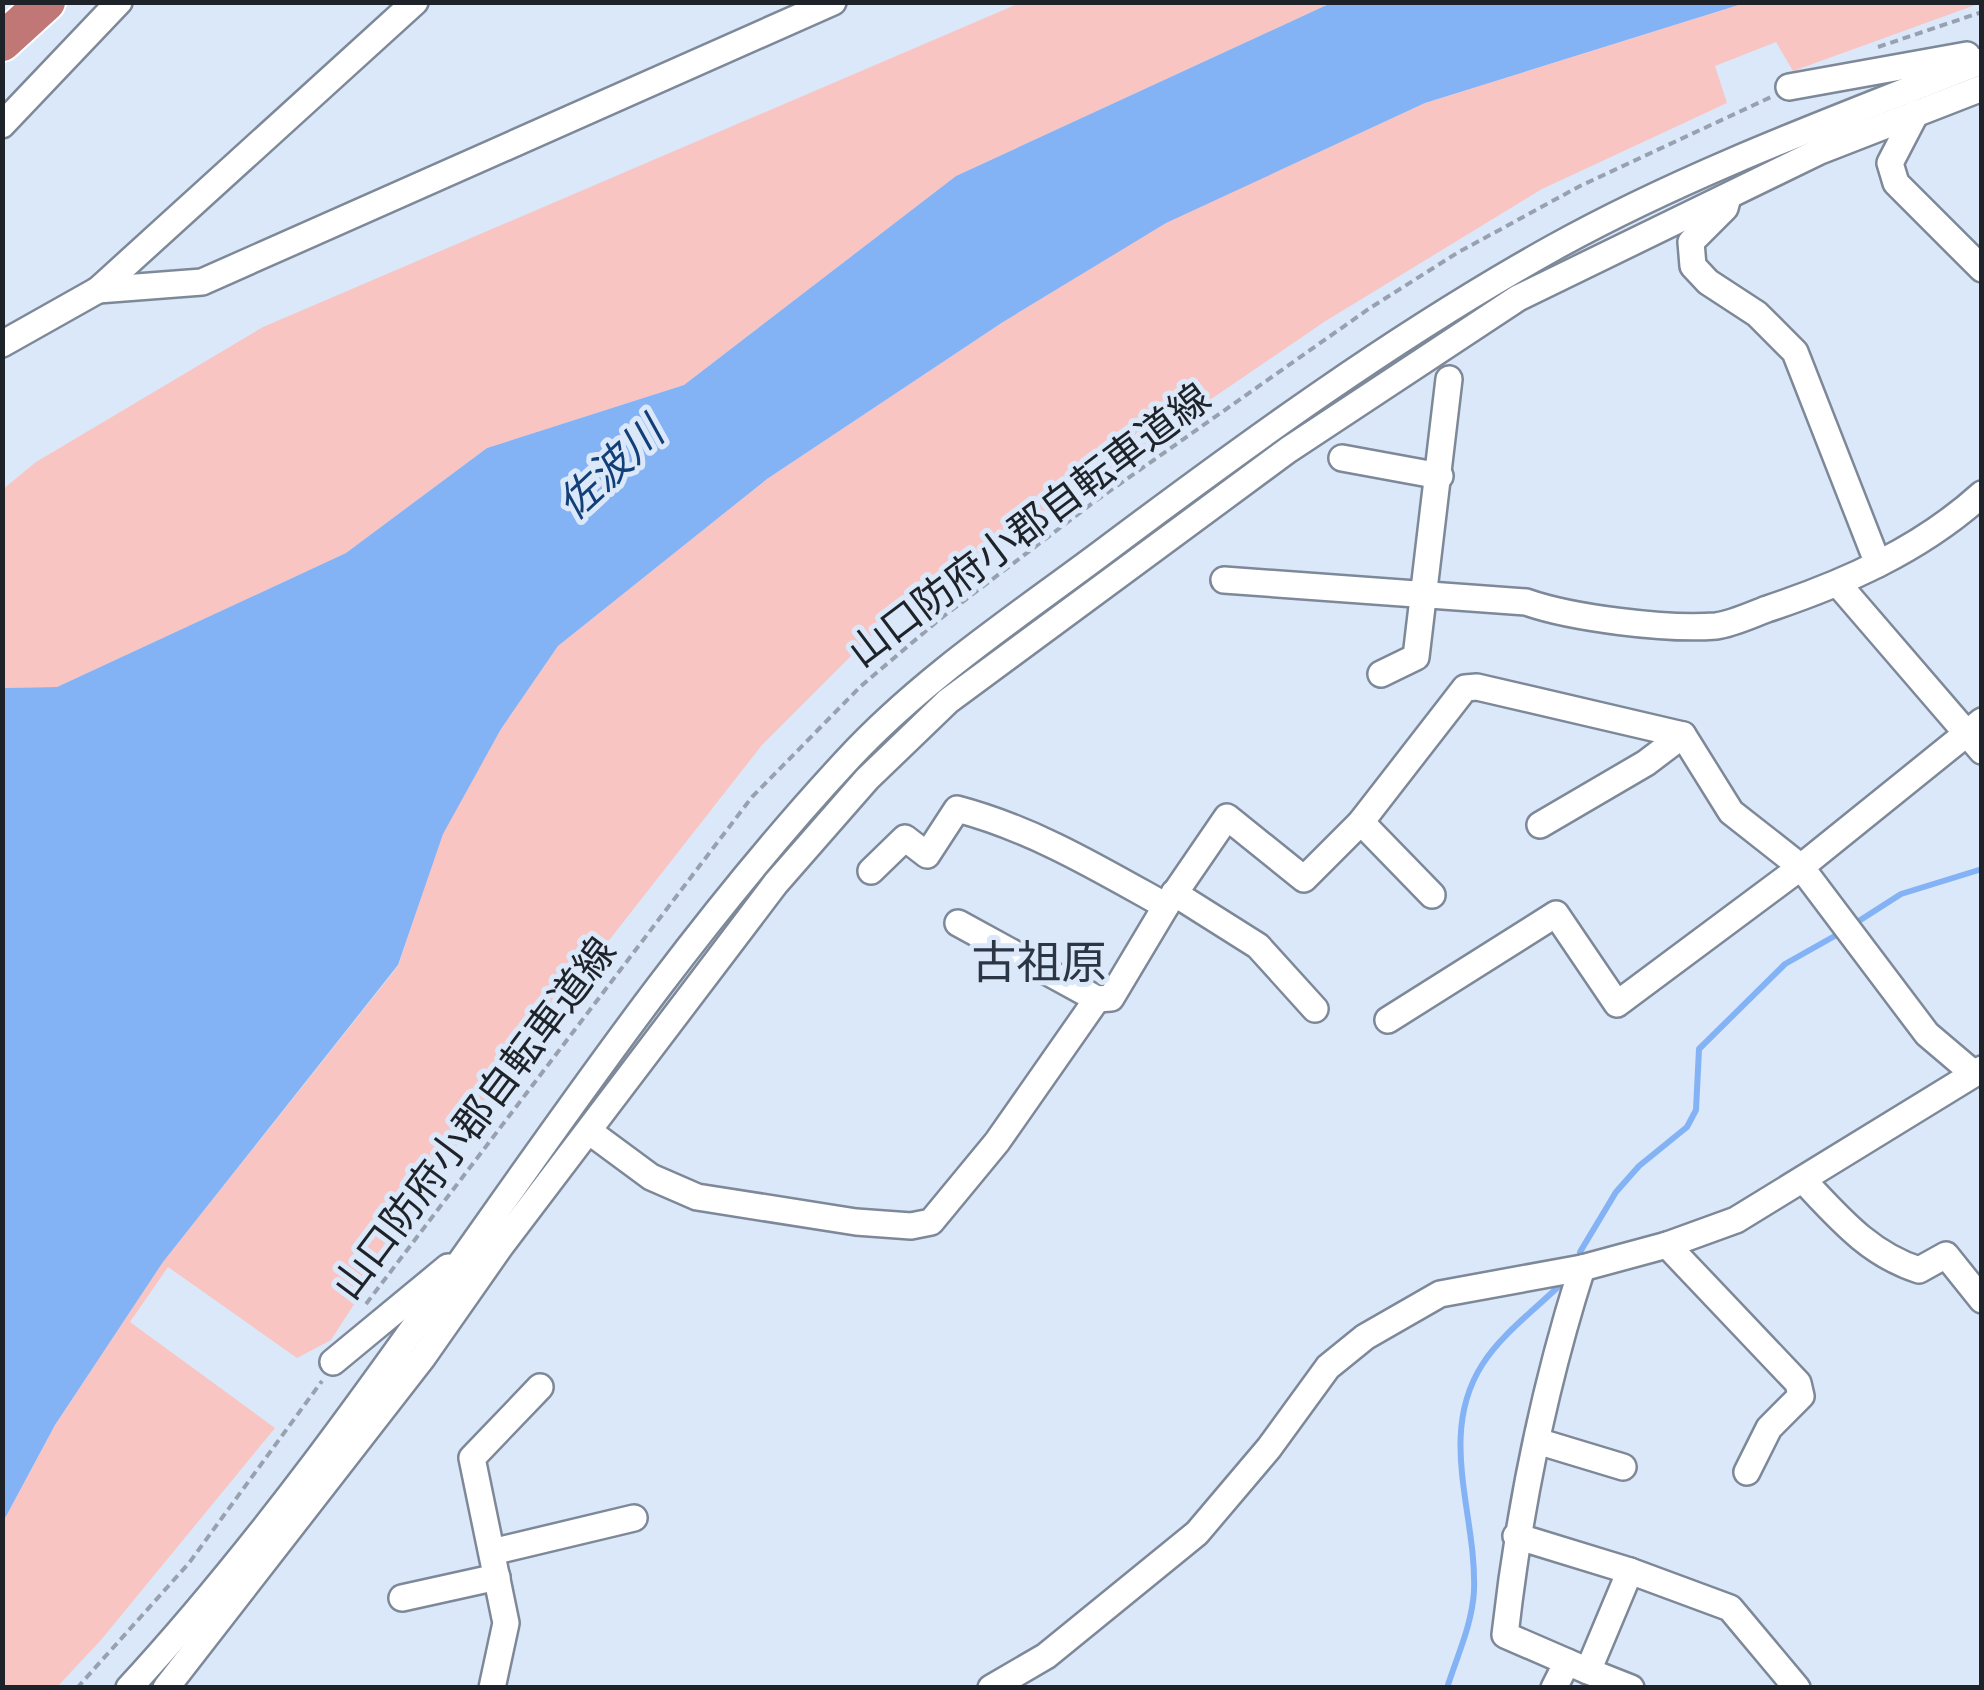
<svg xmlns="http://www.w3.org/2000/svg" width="1984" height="1690" font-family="'Alegreya Sans','Noto Sans JP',sans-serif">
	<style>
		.green { fill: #f9c5c2 }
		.water { fill: #84b3f5 }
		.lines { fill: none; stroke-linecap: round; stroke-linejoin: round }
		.stream { stroke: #84b3f5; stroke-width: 6 }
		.minor-casing { stroke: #7d8898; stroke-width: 30 }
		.highway-casing { stroke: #fff; stroke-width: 42 }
		.path { stroke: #98a1af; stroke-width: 4; stroke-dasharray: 8 5; stroke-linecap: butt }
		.minor { stroke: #fff; stroke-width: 25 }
		.highway { stroke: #c17776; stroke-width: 38 }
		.labels { text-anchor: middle; stroke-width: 10; stroke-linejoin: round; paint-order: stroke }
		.street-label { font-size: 40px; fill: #1e2229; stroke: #dbe8f9 }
		.water-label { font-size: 42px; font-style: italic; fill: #133f79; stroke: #dbe8f9 }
		.quarter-label { font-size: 45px; fill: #2c3543; stroke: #dbe8f9 }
	</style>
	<rect width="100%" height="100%" fill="#dbe8f9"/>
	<!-- green -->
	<g class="green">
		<path d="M1020,3H1331L956,176L684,385L487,448L346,553L57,687L3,688L2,490L36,462L263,327Z"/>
		<path d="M1745,3H1981L1793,71L1776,42L1715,66L1727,103L1542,189L1324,322L885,622L762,745L495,1086L331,1340L297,1358L168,1267L130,1322L275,1428L101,1640L57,1687L3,1688V1522L55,1425L163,1262L398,966L442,834L501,729L558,646L767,479L1003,322L1166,222L1425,103Z"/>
	</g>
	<!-- water -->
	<path class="water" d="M1331,3H1745L1425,103L1166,223L1003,322L767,479L558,646L501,729L443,834L398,965L163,1262L55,1425L3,1522V688L57,687L346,553L487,448L684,385L956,176Z"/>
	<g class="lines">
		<!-- stream -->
		<g class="stream">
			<path d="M1851,926L1901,894L1982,869"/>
			<path d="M1580,1252L1616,1192L1639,1166L1687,1127L1696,1110L1699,1049L1785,964L1840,933"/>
			<path d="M1447,1688C1457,1656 1472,1625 1474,1591C1477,1515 1437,1436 1482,1365C1501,1335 1533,1311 1558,1287"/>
		</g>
		<defs>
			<g id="minor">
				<path d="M1789,87L1967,55"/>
				<path d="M1916,113L1890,163L1896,183L1982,269"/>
				<path d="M2,125L119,2"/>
				<path d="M1728,197L1725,208L1691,242L1693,266L1708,282L1757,314L1795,352L1878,564"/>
				<path d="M98,290L202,282L833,2"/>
				<path d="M2,344L98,290L415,2"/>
				<path d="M1342,458L1440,476"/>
				<path d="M1224,580L1526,602C1571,618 1667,630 1716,626C1732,624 1751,615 1767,609C1845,583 1920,550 1982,494"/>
				<path d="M1839,585L1982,751"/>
				<path d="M1381,674L1416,657L1449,379"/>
				<path d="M1361,822L1432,895"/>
				<path d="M1540,825L1646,763L1683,735"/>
				<path d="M871,871L905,838L927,855L957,809C1033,829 1098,868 1166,906"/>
				<path d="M1174,893L1258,946L1315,1009"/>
				<path d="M958,923L1097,999L1111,998L1166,906L1227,817L1304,879L1361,822L1465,688L1477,687L1683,735L1731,812L1801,867L1927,1034L1973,1073"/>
				<path d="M1388,1020L1556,914L1617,1004L1801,867L1982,721"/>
				<path d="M590,1132L651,1177L697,1197L856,1222L911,1226L931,1222L997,1142L1097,999"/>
				<path d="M1804,1181C1839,1218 1869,1254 1919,1270L1946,1255L1982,1300"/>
				<path d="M1667,1245L1798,1383L1801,1396L1769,1428L1747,1472"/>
				<path d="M333,1362L448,1267"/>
				<path d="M1537,1441L1623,1467"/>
				<path d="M1516,1536L1630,1571L1588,1671L1505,1635C1519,1510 1544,1387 1582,1268"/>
				<path d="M492,1552L634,1518"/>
				<path d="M1630,1571L1730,1608L1797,1688"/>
				<path d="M402,1598L497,1577"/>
				<path d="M1588,1671L1631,1688"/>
				<path d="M129,1688C395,1399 581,1046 848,759C922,679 1016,617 1103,552C1247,444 1395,336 1553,248C1688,173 1838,118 1982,61"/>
				<path d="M166,1688L423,1357L500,1247L776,883L867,779L948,701L1288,450L1518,298L1820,151L1982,88"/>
				<path d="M492,1688L506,1623L472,1458L540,1387"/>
				<path d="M991,1688L1046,1656L1197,1533L1269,1448L1328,1367L1365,1337L1440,1294L1582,1268L1667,1245L1736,1220L1982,1069"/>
				<path d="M1554,1688L1567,1662"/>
			</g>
			<path id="highway" d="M2,42L46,2"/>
		</defs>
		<!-- minor casing -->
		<use href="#minor" class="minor-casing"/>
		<!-- highway casing -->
		<use href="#highway" class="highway-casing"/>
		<!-- path -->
		<g class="path">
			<path d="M1878,47L1982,12"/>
			<path d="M366,1304L752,797L861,686L940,619L1094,502L1370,308L1457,253L1580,186L1771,97"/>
			<path d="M77,1688L189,1563L322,1381"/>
		</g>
		<!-- minor -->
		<use href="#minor" class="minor"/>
		<!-- highway -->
		<use href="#highway" class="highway"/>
	</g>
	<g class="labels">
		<!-- street labels -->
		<g class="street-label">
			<text transform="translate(1029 525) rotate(-37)" y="14">山口防府小郡自転車道線</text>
			<text transform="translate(474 1118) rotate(-53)" y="14">山口防府小郡自転車道線</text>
		</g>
		<!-- water labels -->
		<g class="water-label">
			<text transform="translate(610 468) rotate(-43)" y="15">佐波川</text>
		</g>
		<!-- quarter labels -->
		<g class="quarter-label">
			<text x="1039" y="978">古祖原</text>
		</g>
	</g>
	<!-- border -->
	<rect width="1984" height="1690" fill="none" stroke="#1e2229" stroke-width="10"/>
</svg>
